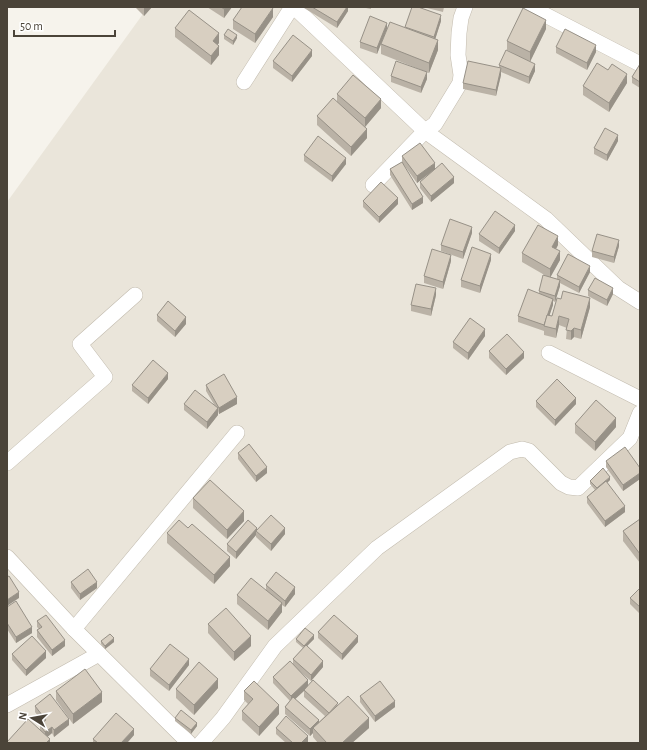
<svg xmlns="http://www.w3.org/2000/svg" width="647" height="750" font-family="'Alegreya Sans',sans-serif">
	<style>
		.residential { fill: #eae5da }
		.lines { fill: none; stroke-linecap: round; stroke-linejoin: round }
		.minor-casing { stroke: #c2bbae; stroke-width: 16 }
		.minor { stroke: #fff; stroke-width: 15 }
		.wall { fill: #bab2a6; fill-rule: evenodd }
		.shaded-wall { fill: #979187 }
		.building { fill: #d8cfc1; stroke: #979187 }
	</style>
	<rect width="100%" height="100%" fill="#f6f3ec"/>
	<!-- residential -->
	<path class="residential" d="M148,7H640V743H7V202Z"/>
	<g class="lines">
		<defs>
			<g id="minor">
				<path d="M294,7L425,131L546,219L618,288L640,302"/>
				<path d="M530,7L640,64"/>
				<path d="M244,82L292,7"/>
				<path d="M373,185L425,131L435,124L460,83L461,75L458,55L459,33L461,18L465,7"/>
				<path d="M549,353L640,399"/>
				<path d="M7,463L105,377L80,344L135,295"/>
				<path d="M7,557L74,629L189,743"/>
				<path d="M74,629L237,433"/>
				<path d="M7,705L99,654"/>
				<path d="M201,743L223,718L275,646L377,548L510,452L522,449L529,451L561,483L569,487L578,488L630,438L640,413"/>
			</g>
		</defs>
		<!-- minor casing -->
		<use href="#minor" class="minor-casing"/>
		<!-- minor -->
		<use href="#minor" class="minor"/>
	</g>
	<!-- wall -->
	<g class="wall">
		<path d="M135,7H152L144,16Z"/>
		<path d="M207,7H232L224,18Z"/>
		<path d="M304,7H348V11L337,28L304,8Z"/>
		<path d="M361,7H371V9Z"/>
		<path d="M423,7H444L443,12Z"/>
		<path d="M273,17L255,43L233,29V20Z"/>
		<path d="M441,21L435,39L438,50L429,73L381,54V44L405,28Z"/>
		<path d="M175,28L219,43L217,45L219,55L211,65L175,37Z"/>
		<path d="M387,29L377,54L360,48V42Z"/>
		<path d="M546,29L530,61L535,71L529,84L501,72V75L496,96L463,89V83L499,68V65L524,59L507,50V41Z"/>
		<path d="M224,35L237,38L233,45L224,39Z"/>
		<path d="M556,47L596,52L587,70L556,53Z"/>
		<path d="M312,56L292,82L273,68V61Z"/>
		<path d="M640,64V88L632,83V77Z"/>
		<path d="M391,76L427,79L421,93L391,82Z"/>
		<path d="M627,83L609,112L583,95V86Z"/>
		<path d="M337,94L381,108L365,127L367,138L351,156L317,125V116L337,102Z"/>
		<path d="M618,141L607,161L594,154V148Z"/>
		<path d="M304,155L346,164L332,182L304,161Z"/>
		<path d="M402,156L435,169L454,183L431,202L420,188V182L429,173L417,183L404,165L423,203L412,210L390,175V169L402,162Z"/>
		<path d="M363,201L398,204L379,223L363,207Z"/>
		<path d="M515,231L499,254L479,241V234Z"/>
		<path d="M472,233L463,259L441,251V245Z"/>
		<path d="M558,245L556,249L560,260L550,277L557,279V275L590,272L579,293L560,283V286L555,302L553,301V305L549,316H552L590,307L581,339L574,337L571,340L566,339L567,328L559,325L556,338L544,335V330V331L518,322V316L539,293V291L548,277L522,262V253Z"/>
		<path d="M619,246L614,263L592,257V251Z"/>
		<path d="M491,260L480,293L461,287V280Z"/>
		<path d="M451,261L443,289L424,283V276Z"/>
		<path d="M588,290L613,294L607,306L588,296Z"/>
		<path d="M436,295L431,316L411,311V305Z"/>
		<path d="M157,315L186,324L175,337L157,321Z"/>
		<path d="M485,336L468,360L453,348V342Z"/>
		<path d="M489,351L524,358L506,375L489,358Z"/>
		<path d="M168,379L148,404L132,391V385Z"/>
		<path d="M206,385L237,404L219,414L218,411V415L207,429L184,410V404L215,406L206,391Z"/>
		<path d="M536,401L576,404L555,426L536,407Z"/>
		<path d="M575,424L616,427L595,451L575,433Z"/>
		<path d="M238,453L267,473L256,482L238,459Z"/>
		<path d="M606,461L640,468V479L623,491L606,467Z"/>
		<path d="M610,480L607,483L625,512L605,527L587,503V497L595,490L590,484V481Z"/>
		<path d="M193,498L244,521L227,539L193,508Z"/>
		<path d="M640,519V563L623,541V531Z"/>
		<path d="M257,530L285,534L271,551L256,537V535L236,559L227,551V544Z"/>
		<path d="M167,533L230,566L214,584L167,543Z"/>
		<path d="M71,582L97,588L80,600L71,588Z"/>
		<path d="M266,585L295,594L285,607L282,605V612L268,630L237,604V595L266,590Z"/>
		<path d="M640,588V614L630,604V598Z"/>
		<path d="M7,607L32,633L16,643L7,629Z"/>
		<path d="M37,621L65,646L52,656L37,637V630L39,629L37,627Z"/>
		<path d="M208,624L251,646L234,661L208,633Z"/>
		<path d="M318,632L358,642L342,660L318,638Z"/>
		<path d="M296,639H314L307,646L323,667L311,681L298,670L308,686L338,705L369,728L352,743H318L313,737V733L310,736L285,714V707L290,701L273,683V677L293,665V659L303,648L296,642ZM304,691V697L325,716L319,722L295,699Z"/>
		<path d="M101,641L114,642L105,649L101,644Z"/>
		<path d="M12,654L46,658L26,676L12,660Z"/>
		<path d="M189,665L169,691L150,676V669Z"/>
		<path d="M218,688L194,715L176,698V689Z"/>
		<path d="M56,691L102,702L73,724L56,700Z"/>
		<path d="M244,691L279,714L259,736L242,720V711L248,704L244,700Z"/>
		<path d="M360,696L395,707L375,722L360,702Z"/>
		<path d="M35,706L69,725L54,737L52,733L47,737L50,743L40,730V725L43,723L35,712Z"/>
		<path d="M175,718L197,726L191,734L175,721Z"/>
		<path d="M276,728L308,742L307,743H286L276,734Z"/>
		<path d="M134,735L127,743H93V739Z"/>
	</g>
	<!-- shaded-wall -->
	<g class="shaded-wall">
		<path d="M144,7H152L144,16Z"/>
		<path d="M225,7H232L224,18V9Z"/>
		<path d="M347,7H348V11L337,28V22Z"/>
		<path d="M273,8V17L255,43V34Z"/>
		<path d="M441,15V21L434,43V37Z"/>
		<path d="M546,20V29L530,62V52Z"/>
		<path d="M387,23V29L377,54V48Z"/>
		<path d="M219,33V43L213,50V41Z"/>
		<path d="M237,35V38L233,45V41Z"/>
		<path d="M438,40V50L429,73V63Z"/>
		<path d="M596,45V52L587,70V63Z"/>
		<path d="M219,46V55L211,65V56Z"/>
		<path d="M312,50V56L292,82V76Z"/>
		<path d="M535,64V71L529,84V77Z"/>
		<path d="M501,68V75L496,96V90Z"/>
		<path d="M427,72V79L421,93V87Z"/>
		<path d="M627,74V83L609,112V103Z"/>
		<path d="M381,99V108L365,127V118Z"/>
		<path d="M367,129V138L351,156V147Z"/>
		<path d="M618,135V141L607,161V155Z"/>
		<path d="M346,158V164L332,182V176Z"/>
		<path d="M435,163V169L417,183V176Z"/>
		<path d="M454,177V183L431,202V196Z"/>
		<path d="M423,197V203L412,210V204Z"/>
		<path d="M398,198V204L379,223V217Z"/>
		<path d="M515,225V231L499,254V248Z"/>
		<path d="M472,227V233L463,259V252Z"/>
		<path d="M558,236V245L552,256V247Z"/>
		<path d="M619,240V246L614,263V257Z"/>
		<path d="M560,251V260L550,278V269Z"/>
		<path d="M491,254V260L480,293V286Z"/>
		<path d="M451,255V261L443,289V282Z"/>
		<path d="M590,266V272L579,293V287Z"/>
		<path d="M560,280V286L555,302V296Z"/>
		<path d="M436,288V295L431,316V309Z"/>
		<path d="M613,288V294L607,306V300Z"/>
		<path d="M590,298V307L581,339V330Z"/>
		<path d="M553,299V305L546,326H544V331V325Z"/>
		<path d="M559,316V325L556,338V329Z"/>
		<path d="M186,317V324L175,337V331Z"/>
		<path d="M574,328V337L571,340V331Z"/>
		<path d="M485,329V336L468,360V353Z"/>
		<path d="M524,352V358L506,375V369Z"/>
		<path d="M168,373V379L148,404V398Z"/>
		<path d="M237,397V404L219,414V408Z"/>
		<path d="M576,398V404L555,426V420Z"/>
		<path d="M218,408V415L207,429V422Z"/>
		<path d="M616,418V427L595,451V442Z"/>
		<path d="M267,467V473L256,482V476Z"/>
		<path d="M640,473V479L623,491V485Z"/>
		<path d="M610,477V480L597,492V489Z"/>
		<path d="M625,506V512L605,527V521Z"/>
		<path d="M244,511V521L227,539V530Z"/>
		<path d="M257,528V532L256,531V535L236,559V552Z"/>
		<path d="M285,528V534L271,551V544Z"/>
		<path d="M230,557V566L214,584V575Z"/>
		<path d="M97,582V588L80,600V594Z"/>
		<path d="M295,587V594L285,607V601Z"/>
		<path d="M19,592V598L7,606V600Z"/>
		<path d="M282,603V612L268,630V621Z"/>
		<path d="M32,627V633L16,643V637Z"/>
		<path d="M314,635V639L304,649V646Z"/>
		<path d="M251,636V646L234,661V652Z"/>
		<path d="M358,636V642L342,660V654Z"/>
		<path d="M114,638V642L105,649V646Z"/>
		<path d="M65,640V646L52,656V650Z"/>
		<path d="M46,651V658L26,676V670Z"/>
		<path d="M189,659V665L169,691V685Z"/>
		<path d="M323,661V667L311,681V675Z"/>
		<path d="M218,679V688L194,715V705Z"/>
		<path d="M308,680V687L291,703V696Z"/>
		<path d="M102,692V702L73,724V714Z"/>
		<path d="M395,701V707L375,722V716Z"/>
		<path d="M279,705V714L259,736V727Z"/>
		<path d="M369,718V728L352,743H342Z"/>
		<path d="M69,719V725L54,737V730Z"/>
		<path d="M319,720V726L313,728V733L310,736V729Z"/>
		<path d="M197,723V726L191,734V730Z"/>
		<path d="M52,727V733L45,739V732Z"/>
		<path d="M134,729V735L127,743H121Z"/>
		<path d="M308,736V742L307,743H301Z"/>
		<path d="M50,739V743H46Z"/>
	</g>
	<!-- building -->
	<g class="building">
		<path d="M221,7H225L224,9Z"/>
		<path d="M242,7H272L273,8L255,34L233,20Z"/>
		<path d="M312,7H347L337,22Z"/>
		<path d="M412,7H418L441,15L434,37L405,27Z"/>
		<path d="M523,8L546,20L530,52L507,41Z"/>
		<path d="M189,10L219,33L213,41L219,46L211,56L175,28Z"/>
		<path d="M370,16L387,23L377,48L360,42Z"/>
		<path d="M390,22L438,40L429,63L381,44Z"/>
		<path d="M228,29L237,35L233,41L224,35Z"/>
		<path d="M565,29L596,45L587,63L556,47Z"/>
		<path d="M293,35L312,50L292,76L273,61Z"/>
		<path d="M506,50L535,64L529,77L499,65Z"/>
		<path d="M396,61L427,72L421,87L391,76Z"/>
		<path d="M468,61L501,68L496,90L463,83Z"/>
		<path d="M597,63L608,70L612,64L627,74L609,103L583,86Z"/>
		<path d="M640,64V82L632,77Z"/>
		<path d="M353,75L381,99L365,118L337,94Z"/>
		<path d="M333,98L367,129L351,147L317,116Z"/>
		<path d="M605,128L618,135L607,155L594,148Z"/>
		<path d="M318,136L346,158L332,176L304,155Z"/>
		<path d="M420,143L435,163L417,176L402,156Z"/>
		<path d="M402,162L423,197L412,204L390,169Z"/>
		<path d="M442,163L454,177L431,196L420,182Z"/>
		<path d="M381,182L398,198L379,217L363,201Z"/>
		<path d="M495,211L515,225L499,248L479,234Z"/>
		<path d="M450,219L472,227L463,252L441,245Z"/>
		<path d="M538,225L558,236L552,247L560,251L550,269L522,253Z"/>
		<path d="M597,234L619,240L614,257L592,251Z"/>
		<path d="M472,247L491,254L480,286L461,280Z"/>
		<path d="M432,249L451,255L443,282L424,276Z"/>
		<path d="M568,254L590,266L579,287L557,275Z"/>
		<path d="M543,275L560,280L555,296L539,291Z"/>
		<path d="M595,278L613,288L607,300L588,290Z"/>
		<path d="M416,284L436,288L431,309L411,305Z"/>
		<path d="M528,289L553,299L544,325L518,316Z"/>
		<path d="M563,291L590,298L581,330L574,328L571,331L566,330L569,319L559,316L556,329L544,326L547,315L552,316L557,298L561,299Z"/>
		<path d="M168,301L186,317L175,331L157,315Z"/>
		<path d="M470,318L485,329L468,353L453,342Z"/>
		<path d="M507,334L524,352L506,369L489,351Z"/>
		<path d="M153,360L168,373L148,398L132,385Z"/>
		<path d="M224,374L237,397L219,408L206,385Z"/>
		<path d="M557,379L576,398L555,420L536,401Z"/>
		<path d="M195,390L218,408L207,422L184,404Z"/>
		<path d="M596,400L616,418L595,442L575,424Z"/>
		<path d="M249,444L267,467L256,476L238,453Z"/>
		<path d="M625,447L640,468V473L623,485L606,461Z"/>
		<path d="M603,468L610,477L597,488L590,481Z"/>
		<path d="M210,480L244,511L227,530L193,498Z"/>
		<path d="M606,481L625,506L605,521L587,497Z"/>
		<path d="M271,515L285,528L271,544L256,531Z"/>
		<path d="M640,519V554L623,531Z"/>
		<path d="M179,520L188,528L192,524L230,557L214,575L167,533Z"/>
		<path d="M248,520L257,528L236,552L227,544Z"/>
		<path d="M88,569L97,582L80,594L71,582Z"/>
		<path d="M276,572L295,587L285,601L266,585Z"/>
		<path d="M9,576L19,592L7,600V577Z"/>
		<path d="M251,578L282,603L268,621L237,595Z"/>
		<path d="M640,588V607L630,598Z"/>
		<path d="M16,601L32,627L16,637L7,623V607Z"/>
		<path d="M226,608L251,636L234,652L208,624Z"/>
		<path d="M46,615L65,640L52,650L37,630L42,627L37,621Z"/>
		<path d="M334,615L358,636L342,654L318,632Z"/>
		<path d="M305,628L314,635L304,646L296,639Z"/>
		<path d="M110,634L114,638L105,646L101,641Z"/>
		<path d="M32,636L46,651L26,670L12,654Z"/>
		<path d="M170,644L189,659L169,685L150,669Z"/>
		<path d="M306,645L323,661L311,675L293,659Z"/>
		<path d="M290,661L308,680L291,696L273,677Z"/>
		<path d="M199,662L218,679L194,705L176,689Z"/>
		<path d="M85,669L102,692L73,714L56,691Z"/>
		<path d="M313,680L338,703L329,713L304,690Z"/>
		<path d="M254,681L279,705L259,727L242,711L253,699L244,691Z"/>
		<path d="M380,681L395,701L375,716L360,696Z"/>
		<path d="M50,694L69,719L54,730L52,727L45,732L40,725L46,720L35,706Z"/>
		<path d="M348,696L369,718L342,743H327L313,728Z"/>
		<path d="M293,697L319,720L310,729L285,707Z"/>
		<path d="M181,710L197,723L191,730L175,718Z"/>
		<path d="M116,713L134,729L121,743H98L93,739Z"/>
		<path d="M286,716L308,736L301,743H293L276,728Z"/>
		<path d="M28,719L50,739L46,743H7V742Z"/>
	</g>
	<!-- border -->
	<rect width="647" height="750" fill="none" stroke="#4b4439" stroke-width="16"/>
	<!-- north arrow -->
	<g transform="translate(32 718) rotate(281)" stroke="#ffffff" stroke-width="3" paint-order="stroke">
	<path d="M0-3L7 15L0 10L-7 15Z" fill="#4b4439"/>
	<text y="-6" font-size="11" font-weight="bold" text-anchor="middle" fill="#4b4439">N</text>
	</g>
	<!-- scale -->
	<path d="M14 30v6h101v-6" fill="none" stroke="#4b4439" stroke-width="2"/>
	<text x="20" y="30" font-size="12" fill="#4b4439" stroke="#ffffff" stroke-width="3" paint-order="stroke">50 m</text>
</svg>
